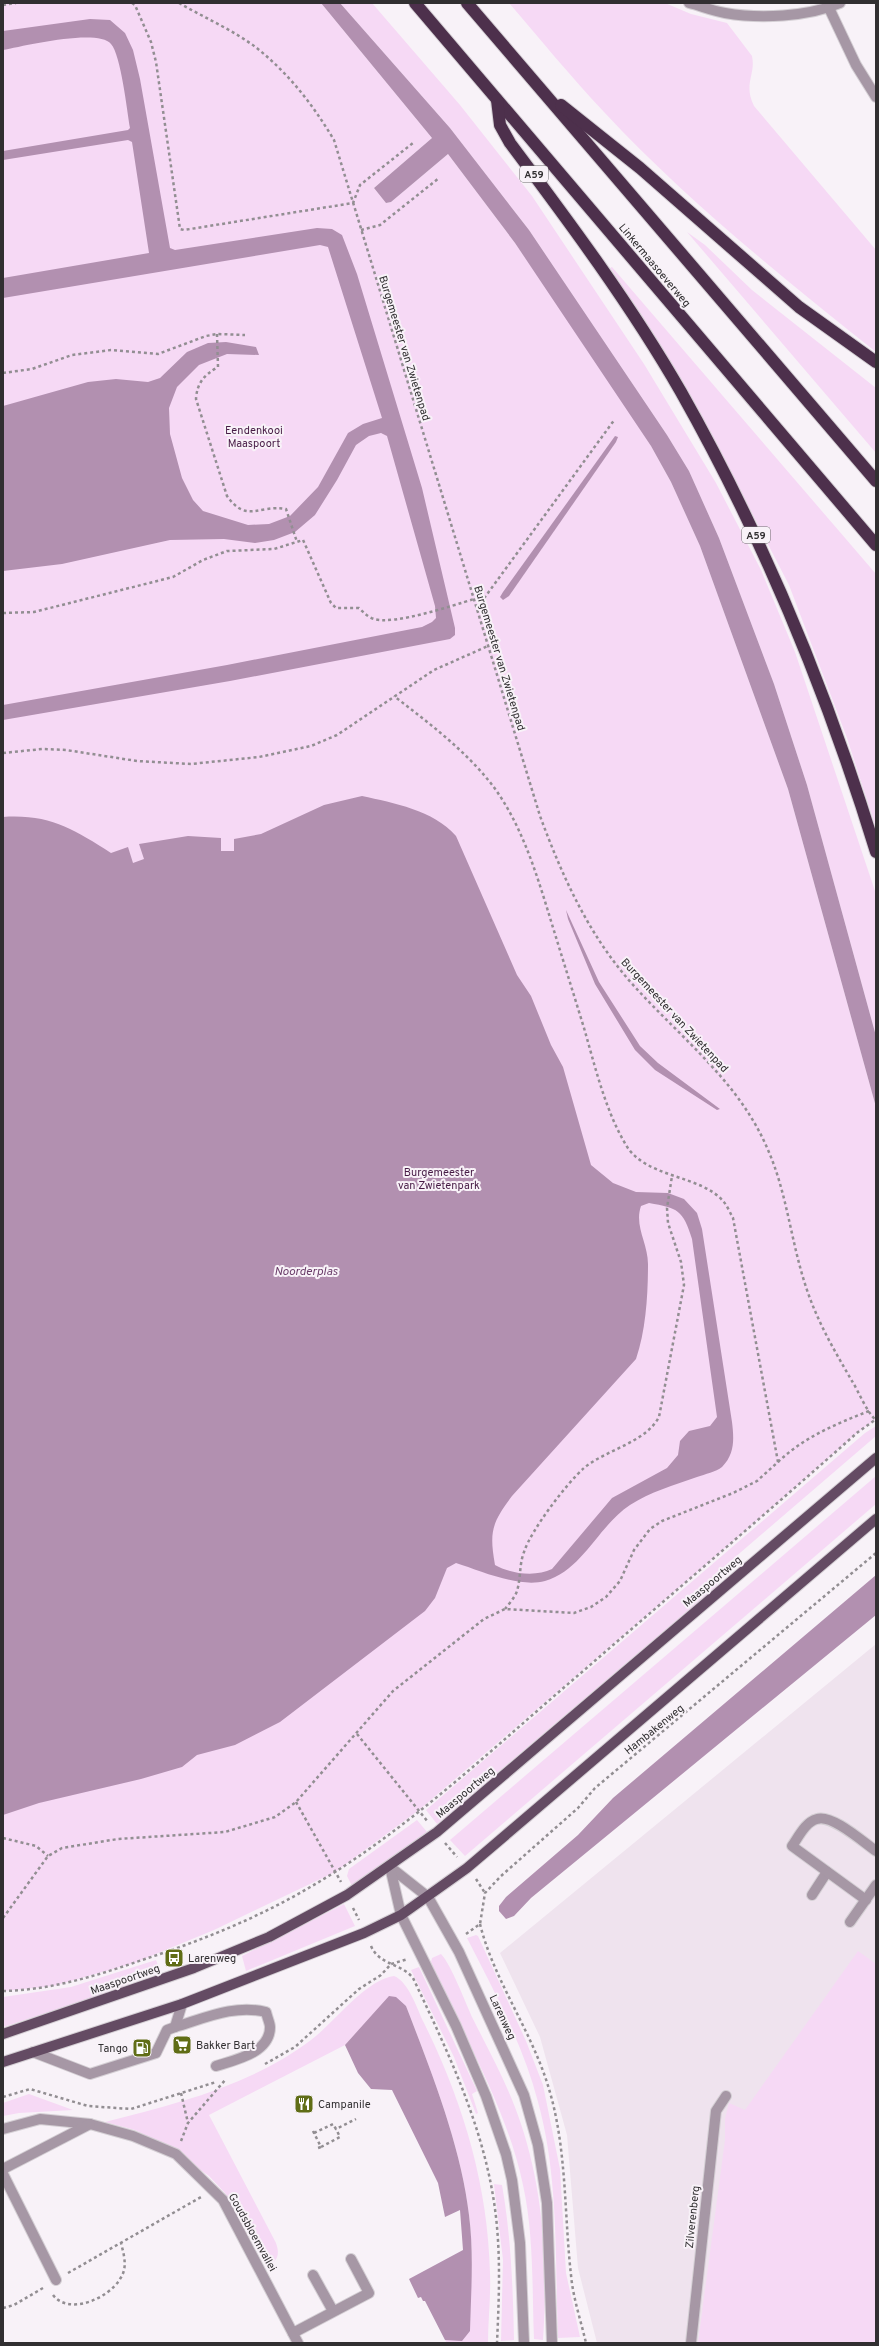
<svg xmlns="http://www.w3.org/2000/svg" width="879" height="2346" font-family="Overpass,sans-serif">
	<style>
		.built { fill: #efe3ee }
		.green { fill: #f6d9f5 }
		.water { fill: #b290b0; fill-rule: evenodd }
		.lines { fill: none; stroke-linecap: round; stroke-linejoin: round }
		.minor-casing { stroke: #d4cfd4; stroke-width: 12 }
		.major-casing { stroke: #d4cfd4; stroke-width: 12 }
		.highway-casing { stroke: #d4cfd4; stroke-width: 14 }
		.path { stroke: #928e92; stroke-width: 2.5; stroke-dasharray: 3 3; stroke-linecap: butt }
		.minor { stroke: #a697a5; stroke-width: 10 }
		.major { stroke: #644b63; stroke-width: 10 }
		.highway { stroke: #4d304c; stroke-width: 12 }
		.labels { text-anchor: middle; stroke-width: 4; stroke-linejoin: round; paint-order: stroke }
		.shield { fill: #f8f2f8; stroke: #6d6a6d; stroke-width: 1 }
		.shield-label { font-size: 10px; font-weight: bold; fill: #312f31 }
		.street-label { font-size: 11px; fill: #312f31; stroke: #f8f2f8 }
		.park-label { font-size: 11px; fill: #471c46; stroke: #f8f2f8 }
		.poi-label { font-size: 11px; fill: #312f31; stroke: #f8f2f8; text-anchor: start }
		.water-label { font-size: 12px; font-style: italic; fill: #6b3e6a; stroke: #f8f2f8 }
	</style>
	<rect width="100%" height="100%" fill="#f8f2f8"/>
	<!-- built -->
	<path class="built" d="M876,1644V2343H597L578,2268L567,2135L540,2037L500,1953Z"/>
	<!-- green -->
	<g class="green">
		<path d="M3,3H321L432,138L374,188L386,203L391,202L448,154L515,243L606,376L651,446L671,482L700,546L788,789L876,1107L875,1420L858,1432L739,1536L419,1810L335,1872L214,1930L134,1963L53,1986L3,1991Z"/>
		<path d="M340,3H372L460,105L532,196L644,364L716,483L761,570L795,652L876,894V1036L807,785L774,684L719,538L689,471L667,435L529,230L450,128Z"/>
		<path d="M509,3H665L691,14L727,23L752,56C756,75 743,84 754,106L876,250V352C782,277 687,201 604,112C571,77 540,39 509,3Z"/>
		<path d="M687,232L705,245L752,290L876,388V453Z"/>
		<path d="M612,267L876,574V828L847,738L789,585L706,424L660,345L610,268Z"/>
		<path d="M876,1426V1436L726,1565L716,1587L437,1824L426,1810L865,1433Z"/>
		<path d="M876,1476V1504L465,1856L450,1840Z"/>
		<path d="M417,1820L427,1832L352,1886L347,1876L349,1869Z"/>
		<path d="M344,1904L355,1926L246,1971L242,1956Z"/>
		<path d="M476,1935L478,1936L526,2041L543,2085L560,2169L566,2273L580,2337L558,2338C555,2260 559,2178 538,2102C523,2044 494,1991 467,1938Z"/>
		<path d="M858,1951L876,1964V2343H698L725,2140V2119L729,2103L745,2110Z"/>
		<path d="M441,1954C451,1964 466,2004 473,2019C490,2053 509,2087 521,2124C544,2193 548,2268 543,2340L534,2339C532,2289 534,2235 523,2185C506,2105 463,2037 431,1962L432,1958Z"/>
		<path d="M156,1960L159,1968L112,1992L3,2027V1997L71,1987Z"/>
		<path d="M419,1967L477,2091L472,2094L478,2113L476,2114L454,2057L411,1970Z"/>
		<path d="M394,1976C409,1982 417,2009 424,2023C463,2102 488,2185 490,2273C491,2296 488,2320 488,2343H447L445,2340L470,2331C470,2293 474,2253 469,2215C461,2146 431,2071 406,2006L389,1997L345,2045L209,2115L276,2243C280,2255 278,2260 267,2267L225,2193L209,2176L163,2144L135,2130L105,2122C178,2103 250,2086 311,2040C334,2023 365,1980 394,1976Z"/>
		<path d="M29,2094L73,2110L19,2113L3,2116V2103Z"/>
		<path d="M494,2184L502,2185C511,2236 513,2288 514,2340L501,2341L503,2260Z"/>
	</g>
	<!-- water -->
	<g class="water">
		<path d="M321,3H340L450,128L529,230L667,435L689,471L719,538L774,684L807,785L876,1036V1107L788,789L700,546L671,482L651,446L515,243L448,154L391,202L386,203L374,188L432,138Z"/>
		<path d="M90,19L110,20L125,33L133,50L140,79L170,248L175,250L317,228L332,229L342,235L357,274L422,488L455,628V635L450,639L230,681L3,720V705L227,665L422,627L432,622L436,618L435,606L387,436L381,433L369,436L356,445L337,480L315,515L295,532L274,540L255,543L224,539L170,540L62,564L3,571V406L88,382L116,379L148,382L160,378L187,352L208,343L226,342L256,347L259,355L227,354L199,365L177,387L169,408L170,434L182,478L193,500L203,511L248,525L269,524L290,516L318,487L348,433L363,424L382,418L328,247L320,245L3,298V278L149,253L132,142L128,140L3,160V151L128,130L130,128C127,111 121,55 111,44C98,28 24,46 3,50V31Z"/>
		<path d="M615,436L618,437L616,442L509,596L503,600L500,597L503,592Z"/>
		<path d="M362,796C394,803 433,810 456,836L517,975L531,996L551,1045L563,1067L591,1165L613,1183L636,1192L668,1193L684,1199L697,1213L702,1229L732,1422C734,1439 735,1454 722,1467C716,1472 705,1474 697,1477C674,1485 650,1492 630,1505C598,1526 583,1570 545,1581C519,1588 481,1571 456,1563L447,1568L435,1598L425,1611L280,1722L235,1745L197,1755L182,1767L141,1779L39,1803L3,1815V817C50,814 73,829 111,853L128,847L133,863L144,859L139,844L188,836L221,838V851H234V839L261,834L324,805ZM649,1203C678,1208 683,1210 692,1239L717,1417L710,1426L689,1431L680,1441L678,1455L667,1468L612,1498L552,1569C536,1577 511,1574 495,1565C489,1531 492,1523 512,1496L636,1359C646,1330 648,1294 648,1264C648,1243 634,1226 641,1206Z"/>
		<path d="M566,910L599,982L640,1046L658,1063L720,1109L717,1110L655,1070L635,1050L595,984L568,919Z"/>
		<path d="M876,1575V1615L531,1898L514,1916L506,1919L499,1911V1906L506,1897L578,1835L613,1798Z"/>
		<path d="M389,1996L396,1997L406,2006C431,2071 461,2146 469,2215C474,2253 471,2293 470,2331L462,2341L445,2340L425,2301H423L421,2297L418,2298L409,2279L463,2250L460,2210L445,2217L438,2183L392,2090L371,2089L358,2073L345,2045Z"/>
	</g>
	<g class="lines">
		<defs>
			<g id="minor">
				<path d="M689,3C701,6 713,11 725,13C759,19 808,17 840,3"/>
				<path d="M829,8L856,65L876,97"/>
				<path d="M390,1867L428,1897L459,1952L524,2095L538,2145L547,2203L552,2343"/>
				<path d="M390,1867L401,1915L456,2026L486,2096L506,2154L512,2180L520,2243L524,2343"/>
				<path d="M812,1895L827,1872"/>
				<path d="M866,1900L792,1846C798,1838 805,1822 817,1819C832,1814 863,1842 876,1851"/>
				<path d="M850,1922L876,1885"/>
				<path d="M175,2027C205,2018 235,2004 266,2012C267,2017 270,2023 270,2027C270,2053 235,2060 216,2066"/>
				<path d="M33,2052L90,2074L156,2053L167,2030L175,2027L182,2004"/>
				<path d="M3,2129L40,2119L90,2124L133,2136L176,2154L223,2200L298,2343"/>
				<path d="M3,2169L90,2124"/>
				<path d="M3,2174L56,2280"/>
				<path d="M313,2275L333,2311"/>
				<path d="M293,2333L369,2293L351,2259"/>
				<path d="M691,2343L716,2111L726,2096"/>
			</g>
			<g id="major">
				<path d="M3,2034L194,1968L269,1937L347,1895L437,1832L876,1458"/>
				<path d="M3,2062L182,2004L364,1933L401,1915L467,1868L876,1519"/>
			</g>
			<g id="highway">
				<path d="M415,3L876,545"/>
				<path d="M467,3L876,481"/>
				<path d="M497,100L500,125L510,143C570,223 631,305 681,392C764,539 827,692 876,852"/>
				<path d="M561,105L640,168L799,307L876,362"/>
			</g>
		</defs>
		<!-- minor casing -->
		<use href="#minor" class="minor-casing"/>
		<!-- major casing -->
		<use href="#major" class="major-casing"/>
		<!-- highway casing -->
		<use href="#highway" class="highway-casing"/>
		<!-- path -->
		<g class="path">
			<path d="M132,3L135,5L151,42L156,62L180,229L184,230L353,203L360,185L413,143"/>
			<path d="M179,3C205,18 235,31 258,49C290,75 313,105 334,140L540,816C563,878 590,938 635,987C683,1040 740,1083 768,1150C787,1193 791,1242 806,1287C817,1321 834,1350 852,1381C859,1392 867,1413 876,1420"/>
			<path d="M3,5L16,3"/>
			<path d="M361,230L380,225L439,178"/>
			<path d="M217,334L218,367C204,375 197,383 196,399L227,496C247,524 259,504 286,509L297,542"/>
			<path d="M3,373L32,369L72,355L111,350L158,354L206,336L217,334L245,335"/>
			<path d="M477,608L615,419"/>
			<path d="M3,613L34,612L173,577L203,560L227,551L274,549L303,540L331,603L336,608H359C364,613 368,617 374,619C395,625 451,606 474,599"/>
			<path d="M3,753L42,749L66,750L137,761L191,764L259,757L311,746L337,735L434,670L488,646"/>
			<path d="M778,1462C804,1437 836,1424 869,1411"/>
			<path d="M505,1609C509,1604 515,1597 517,1591C521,1578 519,1565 524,1552C531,1530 567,1483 584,1468C607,1449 645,1443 659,1417L684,1285L681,1262L668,1223L667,1208L672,1176"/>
			<path d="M357,1734L428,1822"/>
			<path d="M296,1802L341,1882"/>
			<path d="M3,1838L36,1846L48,1856"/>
			<path d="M445,1843L457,1857"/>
			<path d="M476,1879L485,1893"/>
			<path d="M353,1908L359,1920"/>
			<path d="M3,1918L48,1856L62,1848L118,1839L225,1832L275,1817L296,1802L393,1691L484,1619L505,1609L574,1613L591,1607L606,1597L620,1581L634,1550L650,1529L662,1521L733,1493L757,1481L778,1462L733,1218C730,1213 727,1205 723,1201C701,1175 645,1178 626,1145C605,1110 595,1066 584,1028C573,992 562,957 551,921C537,875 522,825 493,786C465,750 430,724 394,696"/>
			<path d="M480,1924C494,1981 532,2031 549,2089C567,2149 564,2213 571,2275C573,2298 581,2321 586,2343"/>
			<path d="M466,1934L480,1924L485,1893L501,1876L578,1808L595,1788L876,1553"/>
			<path d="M371,1946C379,1965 401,1963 413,1978C448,2052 484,2127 495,2209C501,2254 499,2298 497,2343"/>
			<path d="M3,1991C52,1990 99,1975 145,1959C203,1940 260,1917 312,1886C411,1828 495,1746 582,1672C674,1592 767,1513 858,1432L875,1420"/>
			<path d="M265,2064L295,2047L359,1989L381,1975L391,1964L408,1959"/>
			<path d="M181,2093L188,2123"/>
			<path d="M3,2097L30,2089L88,2106L131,2109L216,2082"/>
			<path d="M313,2131L321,2147L318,2148"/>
			<path d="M314,2133L333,2124L336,2129L356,2119"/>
			<path d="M181,2141L188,2123L226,2079"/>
			<path d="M321,2147L340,2137L336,2129"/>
			<path d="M68,2273L201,2197"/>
			<path d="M53,2295C69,2316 109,2298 120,2279C128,2268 124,2255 121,2243"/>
			<path d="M3,2308L14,2305L43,2288"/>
		</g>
		<!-- minor -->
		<use href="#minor" class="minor"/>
		<!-- major -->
		<use href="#major" class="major"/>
		<!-- highway -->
		<use href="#highway" class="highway"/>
	</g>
	<!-- icons -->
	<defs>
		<symbol id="bus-square" viewBox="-11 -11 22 22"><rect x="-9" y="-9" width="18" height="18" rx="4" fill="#606d16" stroke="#f8f2f8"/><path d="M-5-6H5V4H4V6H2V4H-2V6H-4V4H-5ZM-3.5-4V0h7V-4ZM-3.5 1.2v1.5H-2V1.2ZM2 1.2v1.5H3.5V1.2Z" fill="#fff"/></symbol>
		<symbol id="supermarket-square" viewBox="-11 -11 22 22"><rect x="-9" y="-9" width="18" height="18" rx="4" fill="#606d16" stroke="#f8f2f8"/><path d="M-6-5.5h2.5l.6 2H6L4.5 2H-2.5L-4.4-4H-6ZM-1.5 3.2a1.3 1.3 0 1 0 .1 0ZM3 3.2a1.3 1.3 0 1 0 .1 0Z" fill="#fff"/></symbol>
		<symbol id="fuel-square" viewBox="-11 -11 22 22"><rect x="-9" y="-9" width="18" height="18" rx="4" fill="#606d16" stroke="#f8f2f8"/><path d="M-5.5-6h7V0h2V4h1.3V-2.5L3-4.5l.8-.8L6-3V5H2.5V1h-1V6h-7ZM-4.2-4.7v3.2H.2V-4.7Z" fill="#fff"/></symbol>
		<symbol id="restaurant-square" viewBox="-11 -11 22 22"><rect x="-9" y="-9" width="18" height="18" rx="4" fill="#606d16" stroke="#f8f2f8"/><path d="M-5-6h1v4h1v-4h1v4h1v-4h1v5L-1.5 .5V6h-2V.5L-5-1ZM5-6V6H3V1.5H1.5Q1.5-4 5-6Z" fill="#fff"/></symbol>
	</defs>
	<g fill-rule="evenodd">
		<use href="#bus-square" x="163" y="1947" width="22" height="22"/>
		<use href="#supermarket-square" x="171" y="2034" width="22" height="22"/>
		<use href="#fuel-square" x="131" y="2037" width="22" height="22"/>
		<use href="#restaurant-square" x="293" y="2093" width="22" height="22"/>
	</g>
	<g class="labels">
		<!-- shield labels -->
		<g class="shield">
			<rect x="520" y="166" width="28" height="16" rx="3"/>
			<rect x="742" y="527" width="28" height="16" rx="3"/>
		</g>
		<g class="shield-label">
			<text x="534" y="178">A59</text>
			<text x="756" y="539">A59</text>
		</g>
		<!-- street labels -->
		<g class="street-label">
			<text transform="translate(655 265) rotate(50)" y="4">Linkermaasoeverweg</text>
			<text transform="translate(405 348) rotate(73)" y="4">Burgemeester van Zwietenpad</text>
			<text transform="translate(500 658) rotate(73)" y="4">Burgemeester van Zwietenpad</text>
			<text transform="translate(675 1015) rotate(47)" y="4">Burgemeester van Zwietenpad</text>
			<text transform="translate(712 1581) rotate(-40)" y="4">Maaspoortweg</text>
			<text transform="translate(654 1729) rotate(-39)" y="4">Hambakenweg</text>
			<text transform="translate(465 1792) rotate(-40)" y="4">Maaspoortweg</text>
			<text transform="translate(125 1979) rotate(-19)" y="4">Maaspoortweg</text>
			<text transform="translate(503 2017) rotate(65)" y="4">Larenweg</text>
			<text transform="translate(692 2217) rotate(-84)" y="4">Zilverenberg</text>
			<text transform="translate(253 2232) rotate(61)" y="4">Goudsbloemvallei</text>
		</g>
		<!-- park labels -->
		<g class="park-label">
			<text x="254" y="434">Eendenkooi<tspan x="254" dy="13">Maaspoort</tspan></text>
			<text x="439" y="1176">Burgemeester<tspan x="439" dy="13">van Zwietenpark</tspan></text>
		</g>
		<!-- poi labels -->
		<g class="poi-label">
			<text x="188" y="1962">Larenweg</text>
			<text x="196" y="2049">Bakker Bart</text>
			<text x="128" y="2052" text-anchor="end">Tango</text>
			<text x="318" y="2108">Campanile</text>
		</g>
		<!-- water labels -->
		<g class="water-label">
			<text x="306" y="1275">Noorderplas</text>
		</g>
	</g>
	<!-- border -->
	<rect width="879" height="2346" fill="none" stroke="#312f31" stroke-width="8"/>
</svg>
